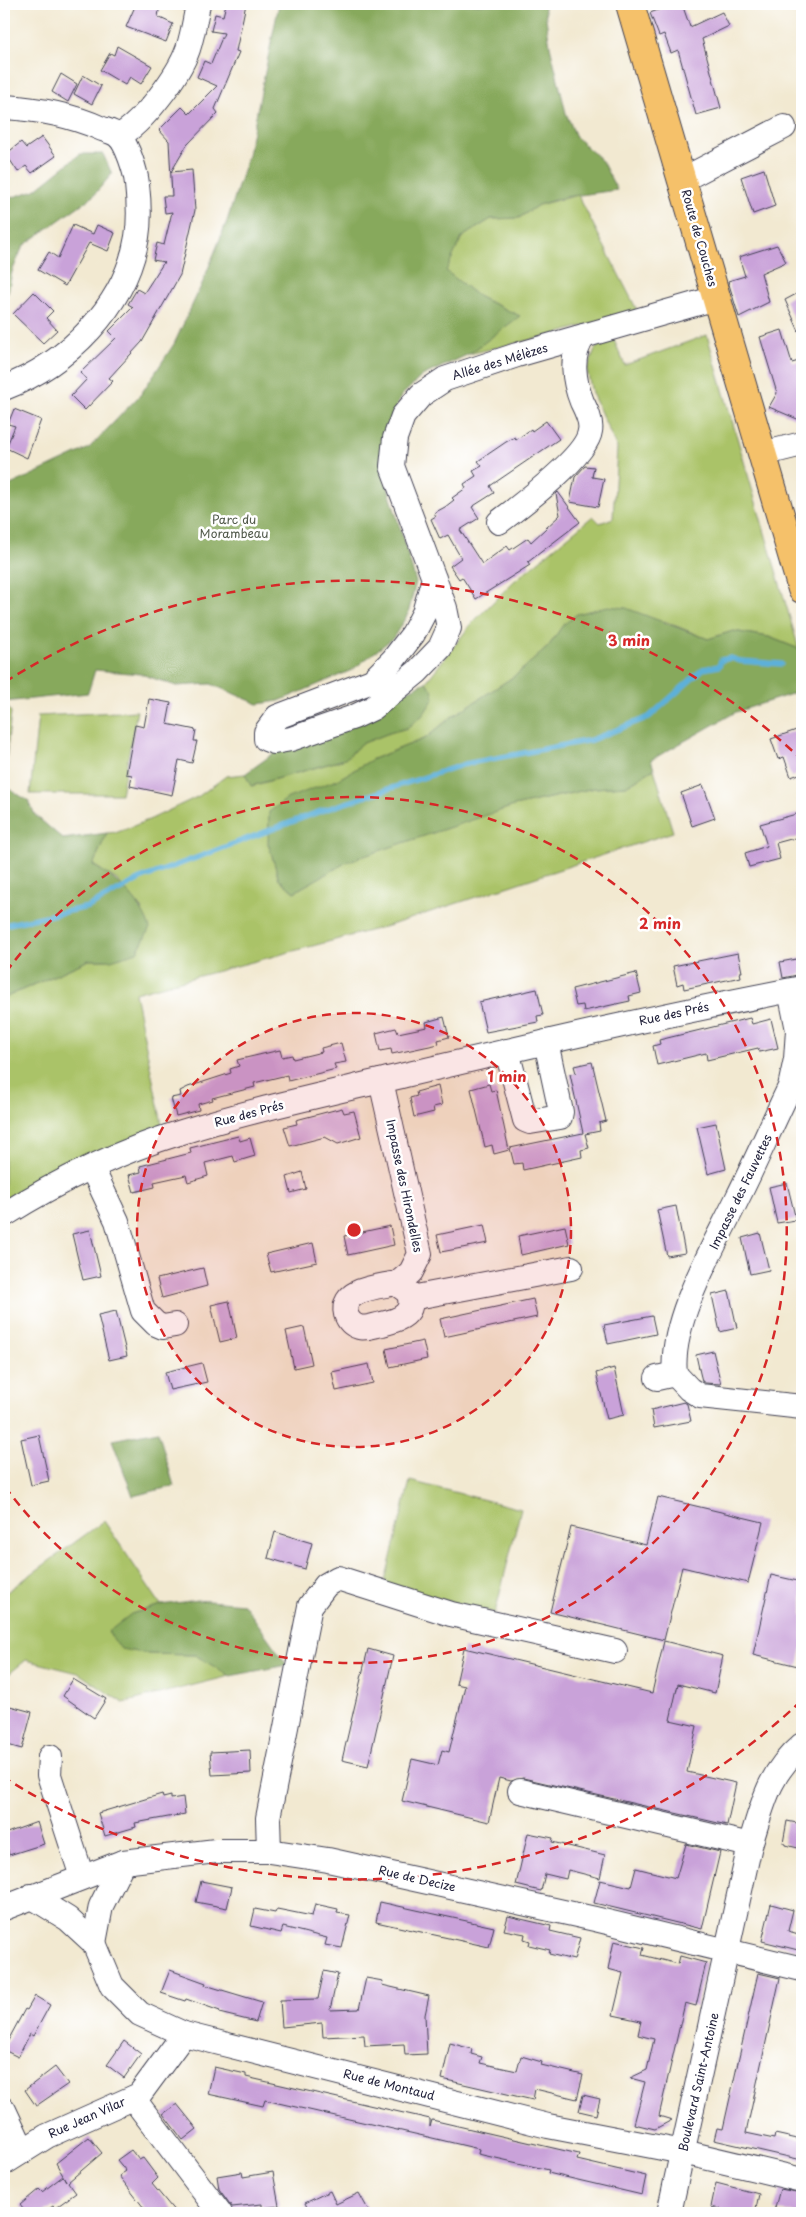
<svg xmlns="http://www.w3.org/2000/svg" width="806" height="2217" font-family="'Playpen Sans',sans-serif">
	<style>
		.green { fill: #aac368; stroke: #667252 }
		.forest { fill: #87a95c; stroke: #54664c }
		.lines { fill: none; stroke-linecap: round; stroke-linejoin: round }
		.stream { stroke: #5db0d9; stroke-width: 5.5 }
		.building { fill: #c9a2d9 }
		.minor-casing { stroke: #414052; stroke-width: 26 }
		.major-casing { stroke: #414052; stroke-width: 30 }
		.minor { stroke: #fff; stroke-width: 24 }
		.major { stroke: #f5c16b; stroke-width: 28 }
		.ring { fill: none; stroke: #d62828; stroke-width: 2.5; stroke-dasharray: 9 6 }
		.labels { text-anchor: middle; stroke-width: 5; stroke-linejoin: round; paint-order: stroke }
		.street-label { font-size: 12px; fill: #22223b; stroke: #fff }
		.park-label { font-size: 12px; fill: #525a4b; stroke: #fff }
		.centre { fill: #d62828; stroke: #fff; stroke-width: 2.5 }
		.ring-label { font-size: 15px; text-anchor: middle; font-weight: bold; fill: #d62828; stroke: #fff; stroke-width: 5; stroke-linejoin: round; paint-order: stroke }
	</style>
	<rect width="100%" height="100%" fill="#fff"/>
	<filter id="ink" filterUnits="userSpaceOnUse"><feTurbulence type="fractalNoise" baseFrequency=".02" numOctaves="2"/><feDisplacementMap in="SourceGraphic" scale="10" xChannelSelector="R" yChannelSelector="G"/><feConvolveMatrix kernelMatrix="1 2 1 2 8 2 1 2 1" color-interpolation-filters="sRGB"/></filter>
	<filter id="wash" filterUnits="userSpaceOnUse"><feTurbulence type="fractalNoise" baseFrequency=".0096" numOctaves="4" result="noise"/><feDisplacementMap in="SourceGraphic" scale="20" xChannelSelector="R" yChannelSelector="G"/><feGaussianBlur stdDeviation="1.12" result="paint"/><feColorMatrix in="noise" values="0 0 0 0 0 0 0 0 0 0 0 0 0 0 0 0 0 1.4 0 .05"/><feComposite in="paint" operator="in"/></filter>
	<g filter="url(#wash)">
		<rect width="100%" height="100%" fill="#f2e9d1"/>
		<!-- green -->
		<g class="green">
			<path d="M578,195L637,310L556,334L469,354L519,316L479,297L445,271L462,237L491,219L519,218L538,205Z"/>
			<path d="M707,335L799,649L769,637L733,631L708,639L664,621L563,625L548,647L516,675L450,718L426,738L373,759L337,780L268,843L279,879L294,892L348,861L514,806L594,788L626,786L654,769L673,832L388,926L135,993L162,1124L4,1199V998L89,960H111L143,910L117,880L93,865L107,833L118,832L151,819L199,796L226,776L245,774L252,786L345,759L361,744L389,733L407,728L432,689L426,682L472,623L513,582L593,516L600,523L613,518L617,448L592,393L587,370L595,349L606,340L613,338L625,365Z"/>
			<path d="M4,702L11,712L4,782Z"/>
			<path d="M137,711L121,794H30L38,716Z"/>
			<path d="M410,1481L521,1509L495,1613L384,1585Z"/>
			<path d="M104,1521L161,1605L131,1614L148,1654L195,1655L230,1676L123,1703L78,1673L26,1660L4,1678V1594Z"/>
		</g>
		<!-- forest -->
		<g class="forest">
			<path d="M279,4H544L550,46L566,113L576,137L602,161L617,190L565,197L538,205L519,218L491,219L462,237L446,271L479,297L520,316L469,354L422,376L401,396L387,430L389,491L416,582L408,614L393,638L352,670L279,701L258,704L211,684L176,686L141,674L95,670L88,693L4,702V488L89,448L141,394L174,344L202,284L227,221L248,155Z"/>
			<path d="M80,154H103L112,174L93,196L23,246L12,272L8,293L4,297V204L10,198L35,190Z"/>
			<path d="M608,606L626,608L708,639L733,631L769,637L799,649L802,658V689L798,692L736,712L651,760L654,769L626,786L594,788L514,806L349,861L294,892L279,879L268,843L269,812L288,798L337,780L373,759L426,738L450,718L516,675L548,647L563,625L577,614Z"/>
			<path d="M426,682L432,689L434,698L423,715L407,728L389,733L361,744L345,759L251,786L245,774L274,753Z"/>
			<path d="M4,786L29,801L35,815L63,839L107,833L93,865C120,883 138,896 150,928L137,952L111,960H89L4,998Z"/>
			<path d="M158,1431L174,1486L133,1496L112,1440Z"/>
			<path d="M197,1600L244,1604L287,1665L230,1676L195,1655L148,1654L121,1649L108,1632L131,1614L161,1605Z"/>
		</g>
		<g class="lines">
			<!-- stream -->
			<path class="stream" d="M4,925L88,907L140,879L321,811L465,764L591,740L649,717L703,669L719,666L721,660L731,658L740,661L781,664"/>
		</g>
		<g id="blocks">
			<!-- building -->
			<g class="building">
				<path d="M136,4H160L158,17L173,24L166,42L126,27Z"/>
				<path d="M226,4H246L236,51L239,52L215,109L218,113L187,145L171,172L192,170L195,210L180,275L142,342L109,378L113,381L85,410L71,396L87,379L80,373L116,338L109,331L133,307L128,304L137,289L144,293L164,262L153,260L157,243L164,245L172,212L165,213L163,196H172L169,141L159,130L182,107L189,114L217,86L197,77L204,61L211,64L224,33L211,31L215,14L223,16Z"/>
				<path d="M674,4H682L690,27L722,12L729,26L702,39L721,108L696,115L678,50L671,53L664,34L659,36L650,13Z"/>
				<path d="M117,46L152,66L141,84L130,77L125,85L100,70L110,53L114,55Z"/>
				<path d="M61,74L77,84L68,102L52,92Z"/>
				<path d="M83,75L101,86L92,104L74,94Z"/>
				<path d="M42,137L56,156L32,173L26,166L18,172L6,154L21,142L26,148Z"/>
				<path d="M764,169L775,206L753,214L741,177Z"/>
				<path d="M73,225L93,234L97,225L115,233L108,251L89,243L65,286L38,270L49,252L58,258Z"/>
				<path d="M777,245L786,262L761,273L769,302L739,317L728,281L745,276L739,257Z"/>
				<path d="M802,291V338L785,300Z"/>
				<path d="M34,292L53,311L46,318L57,330L43,343L13,314Z"/>
				<path d="M782,330L792,363L802,360V421L769,407L777,393L760,337Z"/>
				<path d="M14,409L41,420L27,458L6,448L15,426L8,424Z"/>
				<path d="M546,421L559,439L490,486L494,493L472,507L479,518L460,530L482,564L507,546L510,550L528,538L531,542L560,515L556,494L558,492L580,522L528,562L530,565L476,599L462,577L459,579L450,566L461,558L448,535L440,539L431,519L436,516L434,513L445,507L446,508L445,507L454,500L452,498L466,488L464,484L476,476L473,471L482,466L478,461L506,442L515,437L516,440L531,429L532,431Z"/>
				<path d="M585,466L594,467L592,477L604,479L598,507L570,502L575,477Z"/>
				<path d="M149,699L171,703L167,724L196,730L194,741H197L192,763L179,760L172,795L130,786L132,775L126,774L135,725L144,727Z"/>
				<path d="M802,728V773L791,777L784,757L778,759L771,739Z"/>
				<path d="M703,785L715,818L692,826L681,793Z"/>
				<path d="M800,813L802,836L776,843L780,859L749,867L745,853L767,846L760,824Z"/>
				<path d="M738,953L742,972H740L741,977L684,989L683,983L677,985L673,966Z"/>
				<path d="M802,958V974L783,978L780,962Z"/>
				<path d="M636,973L641,993L629,996L630,1001L584,1011L583,1005L576,1006L572,989Z"/>
				<path d="M537,989L543,1015L537,1016L538,1022L486,1032L479,1002Z"/>
				<path d="M444,1017L449,1037L438,1040L439,1044L392,1054L391,1049L380,1051L376,1033L396,1028L398,1033L427,1027L426,1022Z"/>
				<path d="M750,1018L752,1024L771,1019L778,1048L759,1052L758,1048L707,1060L706,1053L657,1065L653,1046L660,1044L659,1040Z"/>
				<path d="M341,1043L346,1062L334,1064L336,1069L288,1081L287,1075L254,1083L255,1087L212,1098L213,1100L198,1104L199,1110L176,1116L171,1098L181,1096L180,1091L188,1087L231,1073L230,1069L239,1066L237,1060L280,1050L282,1057L292,1055L293,1059L322,1052L321,1048Z"/>
				<path d="M592,1062L606,1121L599,1123L600,1131L585,1134L589,1148L581,1150L582,1157L523,1170L522,1163L514,1164L510,1148L583,1133L570,1074L576,1073L574,1066Z"/>
				<path d="M489,1084L491,1091L496,1090L509,1150L494,1154L492,1145L485,1147L471,1089Z"/>
				<path d="M438,1086L442,1105L433,1107L434,1112L414,1117L410,1098L417,1096L416,1092Z"/>
				<path d="M342,1108L344,1113L354,1111L361,1137L338,1144L325,1137L290,1146L284,1127L297,1124L296,1120Z"/>
				<path d="M716,1123L726,1169L708,1174L697,1127Z"/>
				<path d="M238,1136L240,1141L250,1138L255,1156L235,1162L233,1156L205,1163L208,1176L188,1182L186,1175L154,1182L155,1187L134,1192L129,1175L141,1172L140,1166L191,1153L190,1148Z"/>
				<path d="M302,1172L306,1189L291,1193L287,1177Z"/>
				<path d="M787,1183L796,1220L777,1223L769,1187Z"/>
				<path d="M676,1206L685,1253L667,1256L657,1210Z"/>
				<path d="M484,1225L488,1243L441,1252L437,1235Z"/>
				<path d="M390,1226L394,1245L348,1255L344,1236Z"/>
				<path d="M565,1226L569,1244L521,1255L518,1236Z"/>
				<path d="M90,1230L101,1276L83,1280L72,1234Z"/>
				<path d="M760,1233L769,1270L750,1274L742,1238Z"/>
				<path d="M313,1243L317,1262L271,1272L266,1254Z"/>
				<path d="M203,1268L207,1286L162,1298L157,1279Z"/>
				<path d="M729,1291L737,1328L720,1332L712,1295Z"/>
				<path d="M533,1299L537,1317L444,1337L440,1319Z"/>
				<path d="M229,1301L237,1338L220,1342L211,1305Z"/>
				<path d="M116,1311L127,1356L109,1360L98,1315Z"/>
				<path d="M652,1316L656,1334L608,1344L604,1325Z"/>
				<path d="M304,1327L312,1364L294,1368L286,1331Z"/>
				<path d="M423,1341L427,1359L390,1367L386,1349Z"/>
				<path d="M713,1351L721,1384L705,1383L702,1381L700,1373L696,1355Z"/>
				<path d="M202,1363L207,1382L170,1390L165,1372Z"/>
				<path d="M369,1364L373,1383L336,1391L332,1372Z"/>
				<path d="M614,1368L624,1415L607,1419L596,1373Z"/>
				<path d="M684,1402L687,1404L691,1421L654,1428L651,1410Z"/>
				<path d="M39,1435L49,1481L31,1485L21,1439Z"/>
				<path d="M658,1497L763,1522L748,1583L682,1567L664,1640L550,1612L571,1527L646,1545Z"/>
				<path d="M275,1532L312,1543L305,1569L268,1558Z"/>
				<path d="M771,1575L802,1582V1647L798,1666L753,1655Z"/>
				<path d="M664,1641L723,1656L715,1693L678,1684L670,1720L697,1726L687,1772L736,1783L727,1825L523,1778L511,1781L499,1778L489,1822L402,1801L412,1759L438,1765L442,1750L449,1752L465,1686L456,1684L464,1648L652,1693Z"/>
				<path d="M368,1649L393,1656L368,1766L342,1760Z"/>
				<path d="M73,1679L106,1699L94,1718L63,1696Z"/>
				<path d="M10,1706L32,1712L22,1749L4,1744V1729Z"/>
				<path d="M250,1750L251,1773L212,1775L210,1752Z"/>
				<path d="M162,1794L163,1798L171,1796V1799L183,1797L185,1814L135,1823L136,1827L105,1836L98,1813Z"/>
				<path d="M787,1821L802,1824V1849L786,1845V1844L783,1843Z"/>
				<path d="M37,1822L44,1844L9,1855L4,1834Z"/>
				<path d="M528,1833L553,1838L552,1842L605,1855L600,1878L568,1870L566,1879L545,1874L541,1891L516,1885Z"/>
				<path d="M686,1844L720,1852L702,1929L594,1903L600,1880L631,1887L636,1868L676,1878Z"/>
				<path d="M201,1881L232,1887L227,1908L196,1902Z"/>
				<path d="M380,1902L494,1927L489,1947L376,1922Z"/>
				<path d="M315,1904L338,1909L337,1913L350,1915L342,1948L325,1945L327,1938L283,1927L281,1933L251,1926L255,1909L275,1913L277,1909L312,1916Z"/>
				<path d="M771,1904L793,1910L788,1931L802,1935V1951L762,1941Z"/>
				<path d="M508,1916L551,1926L550,1931L580,1938L574,1960L549,1954L550,1950L529,1945L530,1941L524,1939L525,1934L504,1930Z"/>
				<path d="M614,1941L644,1948L642,1955L678,1964L680,1956L706,1963L696,2006L685,2003L671,2064L659,2116L672,2120L655,2129L634,2124L645,2082L630,2078L647,2070L654,2039L638,2035L641,2021L613,2015L623,1973L608,1969Z"/>
				<path d="M170,1970L206,1983L205,1985L262,2002L256,2022L219,2013L220,2011L186,1999L185,2001L161,1993Z"/>
				<path d="M324,1971L338,1974L330,2010L359,2009L366,1978L383,1981L382,1985L429,1996L425,2015L427,2054L405,2055L404,2044L365,2046L364,2035L323,2037L322,2023L282,2027L280,2000L318,1999Z"/>
				<path d="M758,1973L780,1978L746,2133L774,2139L775,2134L802,2140V2160L714,2140L717,2128L723,2129Z"/>
				<path d="M35,1996L50,2005L33,2036L30,2034L18,2057L4,2050V2048L25,2009L27,2010Z"/>
				<path d="M124,2041L141,2054L124,2078L107,2065Z"/>
				<path d="M450,2043L472,2049L471,2054L482,2057L480,2063L517,2071L521,2056L542,2062L541,2065L583,2075L577,2099L535,2089L533,2100L442,2079Z"/>
				<path d="M55,2067L68,2084L36,2106L25,2090Z"/>
				<path d="M214,2067L246,2074V2077L430,2119V2127L432,2120L579,2154L577,2160L646,2176L642,2195L548,2173L549,2170L478,2154L479,2149L428,2137L265,2100L263,2106L208,2094Z"/>
				<path d="M583,2095L600,2099L596,2115L579,2111Z"/>
				<path d="M177,2104L197,2129L183,2140L163,2114Z"/>
				<path d="M89,2137L102,2153L68,2182L76,2193L55,2208L53,2206L43,2213H26L20,2205L39,2189L42,2192L63,2176L66,2181L56,2163Z"/>
				<path d="M131,2150L139,2160L143,2158L158,2178L152,2184L176,2213H144V2208L119,2176L126,2171L117,2160Z"/>
				<path d="M242,2172L243,2177L273,2172L279,2206L262,2208V2204L232,2207L219,2189L217,2176Z"/>
				<path d="M716,2183L759,2194L755,2213H737L711,2207Z"/>
				<path d="M780,2189L802,2193V2213L774,2211Z"/>
				<path d="M330,2191L336,2204L359,2193L370,2213H310L305,2203Z"/>
			</g>
		</g>
	</g>
	<g filter="url(#ink)">
		<use href="#blocks" fill-opacity="0" stroke="#414052" stroke-width="1"/>
		<g class="lines">
			<defs>
				<g id="minor">
					<path d="M4,107C38,109 69,114 100,128C105,130 113,132 117,135C127,142 136,173 137,184C139,202 140,219 137,237C126,306 67,364 4,388"/>
					<path d="M119,136C143,123 179,75 188,49C193,34 195,19 198,4"/>
					<path d="M682,180L784,127"/>
					<path d="M762,454L802,444"/>
					<path d="M499,522C520,506 587,456 590,431C592,422 586,410 582,402C574,382 569,355 584,336"/>
					<path d="M434,578L424,613L413,634L393,660L372,681L277,717L266,732V739L274,742L291,739L354,717L373,708L417,672L440,648L449,628L445,608L392,466L395,438L403,416L421,395L445,379L517,355L716,298"/>
					<path d="M507,1051L525,1120L530,1122L560,1117L561,1112L546,1042"/>
					<path d="M381,1081L420,1254L411,1272L397,1284"/>
					<path d="M92,1168L117,1221L143,1311L156,1324L163,1327L175,1325"/>
					<path d="M4,1215C58,1181 120,1151 182,1132C255,1109 331,1093 405,1075C537,1044 669,1013 802,988"/>
					<path d="M391,1284H397L408,1292C417,1314 399,1320 382,1324C375,1325 366,1329 359,1327C352,1325 348,1320 346,1314C340,1290 376,1287 391,1284Z"/>
					<path d="M411,1298L571,1268"/>
					<path d="M675,1374L689,1389L700,1396L802,1407"/>
					<path d="M657,1378L675,1374C669,1321 715,1245 738,1197C756,1161 772,1124 790,1087L796,1059L798,1030L790,991"/>
					<path d="M50,1757L49,1775L82,1877"/>
					<path d="M520,1791L750,1845"/>
					<path d="M269,1851L268,1818L310,1606L326,1585L338,1578L451,1614L615,1651"/>
					<path d="M31,1896L68,1919L94,1943L112,1986L140,2014L184,2034L548,2126L683,2152L802,2180"/>
					<path d="M4,1908L123,1862L216,1851H269L328,1860L595,1919L802,1969"/>
					<path d="M94,1943L101,1906L123,1862"/>
					<path d="M133,2098L220,2213"/>
					<path d="M4,2110L23,2151"/>
					<path d="M4,2163L47,2136L139,2095L184,2034"/>
					<path d="M669,2213L750,1845C763,1804 768,1774 802,1745"/>
				</g>
				<path id="major" d="M630,4L802,589"/>
			</defs>
			<!-- minor casing -->
			<use href="#minor" class="minor-casing"/>
			<!-- major casing -->
			<use href="#major" class="major-casing"/>
			<!-- minor -->
			<use href="#minor" class="minor"/>
			<!-- major -->
			<use href="#major" class="major"/>
		</g>
	</g>
	<!-- distance rings -->
	<circle cx="354" cy="1230" r="217" fill="#d62828" fill-opacity=".12"/>
	<g class="ring">
		<circle cx="354" cy="1230" r="217"/>
		<path d="M6 972A433 433 0 1 1 6 1488"/>
		<path d="M801 1701A650 650 0 0 1 5 1778M5 682A650 650 0 0 1 801 759"/>
	</g>
	<g class="labels">
		<!-- street labels -->
		<g class="street-label">
			<text transform="translate(699 238) rotate(74)" y="4">Route de Couches</text>
			<text transform="translate(500 362) rotate(-17)" y="4">Allée des Mélèzes</text>
			<text transform="translate(674 1014) rotate(-12)" y="4">Rue des Prés</text>
			<text transform="translate(249 1114) rotate(-15)" y="4">Rue des Prés</text>
			<text transform="translate(404 1186) rotate(78)" y="4">Impasse des Hirondelles</text>
			<text transform="translate(741 1192) rotate(-64)" y="4">Impasse des Fauvettes</text>
			<text transform="translate(417 1879) rotate(13)" y="4">Rue de Decize</text>
			<text transform="translate(699 2082) rotate(-77)" y="4">Boulevard Saint-Antoine</text>
			<text transform="translate(389 2085) rotate(14)" y="4">Rue de Montaud</text>
			<text transform="translate(87 2118) rotate(-24)" y="4">Rue Jean Vilar</text>
		</g>
		<!-- park labels -->
		<g class="park-label">
			<text x="234" y="524">Parc du<tspan x="234" dy="14">Morambeau</tspan></text>
		</g>
	</g>
	<circle cx="354" cy="1230" r="8" class="centre"/>
	<g class="ring-label">
		<text x="629" y="646">3 min</text>
		<text x="660" y="929">2 min</text>
		<text x="507" y="1082">1 min</text>
	</g>
	<!-- margin -->
	<rect width="806" height="2217" fill="none" stroke="#fff" stroke-width="20"/>
</svg>
